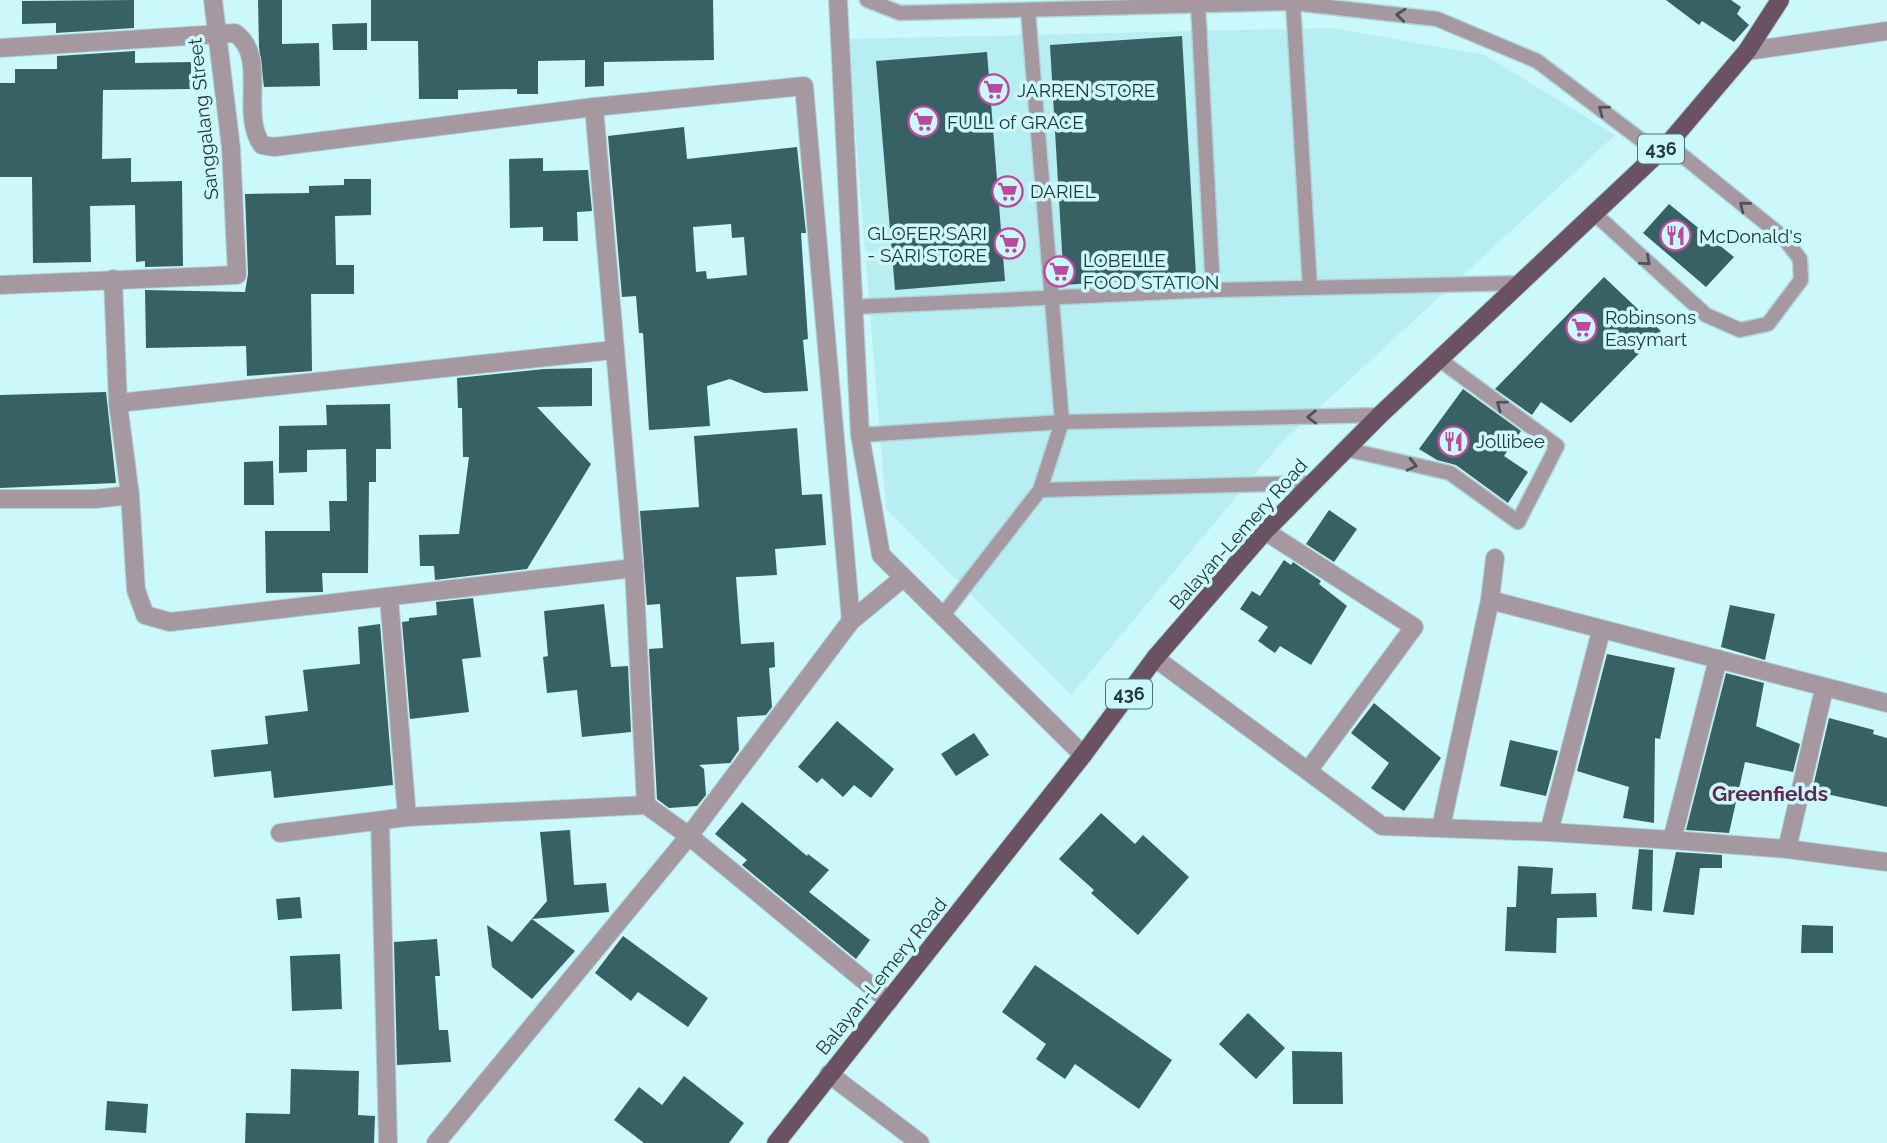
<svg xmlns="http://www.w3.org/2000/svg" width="1887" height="1143" font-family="Raleway,sans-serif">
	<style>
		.built { fill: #b7eef1 }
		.building { fill: #386164; fill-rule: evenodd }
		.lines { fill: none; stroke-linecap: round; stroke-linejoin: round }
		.service-casing { stroke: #add5d8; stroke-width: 17 }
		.minor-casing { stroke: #add5d8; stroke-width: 20 }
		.tertiary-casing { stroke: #add5d8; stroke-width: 20 }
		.primary-casing { stroke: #add5d8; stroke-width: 20 }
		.service { stroke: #a698a1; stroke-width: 14 }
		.minor { stroke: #a698a1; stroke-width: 18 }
		.tertiary { stroke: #a698a1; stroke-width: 18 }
		.primary { stroke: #6a5262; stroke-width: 18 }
		.oneway { stroke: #4c5458 }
		.labels { text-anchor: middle; stroke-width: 7; stroke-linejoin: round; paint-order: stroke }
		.shield { fill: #cbf8fb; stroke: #577172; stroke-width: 2 }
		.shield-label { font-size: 18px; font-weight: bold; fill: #253738 }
		.poi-label { font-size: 19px; fill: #253738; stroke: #cbf8fb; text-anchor: start }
		.street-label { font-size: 19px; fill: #253738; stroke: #cbf8fb }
		.neighbourhood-label { font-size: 21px; font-weight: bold; fill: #622953; stroke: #cbf8fb }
	</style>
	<rect width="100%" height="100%" fill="#cbf8fb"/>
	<!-- built -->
	<path class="built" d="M1332,28L1485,55L1615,135L1281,443L1071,695L886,509L848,39Z"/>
	<!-- building -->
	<g class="building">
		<path d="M134,0V28L56,33V23L22,24V1Z"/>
		<path d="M258,0H282V44L319,43L320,86L264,87L259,47Z"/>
		<path d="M371,0H713L714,60L604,62V86L585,87V60L538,61V94H517V89L458,90V99H419L418,41H371Z"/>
		<path d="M1666,0H1731L1741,7L1737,14L1749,25L1734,42L1702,21L1699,25Z"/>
		<path d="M367,23V50H333L332,24Z"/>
		<path d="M1182,36L1196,276L1064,285L1050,45Z"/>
		<path d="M135,51V63L191,62V89L103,90L102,159L131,158V182L182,181L183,266L145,267V261L136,262L135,205L90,206L91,262L33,263L32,177H0V83H15V69H57V56Z"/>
		<path d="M987,52L1005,281L895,290L876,61Z"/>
		<path d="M684,127L687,159L797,147L806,233H801L808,339L803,340L808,391L764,393L730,379L707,386L710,426L649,430L643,333H639L636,296L622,297L608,136ZM731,224L732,238L744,237L747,275L707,279L706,271L696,272L693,227Z"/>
		<path d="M543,158V171L588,170L592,211L577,212L578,241H543V227L510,228L509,159Z"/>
		<path d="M344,179H371V215L335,216L336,265H354V294H311L312,371L247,376L246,346L146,348L145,290L245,292L248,274L245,194L309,193V186L344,185Z"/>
		<path d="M1669,204L1734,257L1706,287L1643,233Z"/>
		<path d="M1604,277L1661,331L1571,423L1541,402L1532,415L1495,389Z"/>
		<path d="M592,368V406L537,407L591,464L527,569L435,580L434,566H420L419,535L459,534L469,457H463L462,408H458L457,378L544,369Z"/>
		<path d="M1463,389L1521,431L1504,456L1528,472L1508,503L1456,465L1437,460L1419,449Z"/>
		<path d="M106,392L116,483L0,488V395Z"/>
		<path d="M390,404L391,449H376V482H369L368,573H322L323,592L266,593L265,531H330L329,501H347L346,449L307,450V472L279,473V426L327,425L326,405Z"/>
		<path d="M797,428L802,495L822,494L826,545L775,549L777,575L736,577L741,644L774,642L775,667L769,668L772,707L766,715L737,717L739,750L730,763L699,765L704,769L706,795L697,806L669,808L657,799L649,649L663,648L660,604L647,605L640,511L699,507L694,436Z"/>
		<path d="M273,461L274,505H244V462Z"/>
		<path d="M1329,510L1357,529L1334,562L1306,544Z"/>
		<path d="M1284,560L1291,565L1293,562L1321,581L1319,584L1347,606L1311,665L1280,646L1275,653L1258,641L1268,627L1240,609L1252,591L1260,596Z"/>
		<path d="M473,598L481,657L462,659L469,712L410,719L402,622L409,621V618L437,615L436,602Z"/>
		<path d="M604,604L611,667L628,666L631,732L582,737L577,690L547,693L543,657L548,656L544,611Z"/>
		<path d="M1730,605L1775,614L1765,660L1721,647Z"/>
		<path d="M380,624L393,785L274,798L271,771L214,777L211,750L268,744L265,716L308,711L303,670L360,664L358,627Z"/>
		<path d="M1607,654L1675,668L1660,739L1655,738L1654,823L1623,818L1629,787L1577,771Z"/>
		<path d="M1726,673L1764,683L1756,726L1800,744L1793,772L1745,762L1729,833L1686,830Z"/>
		<path d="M1374,703L1441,758L1404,811L1371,788L1389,763L1351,733Z"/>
		<path d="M1829,718L1874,730L1873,734L1887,738V807L1812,791Z"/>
		<path d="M837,721L894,769L871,798L854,785L843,797L822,778L817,783L798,767Z"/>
		<path d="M974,733L989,755L956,776L941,754Z"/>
		<path d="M1510,740L1558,751L1546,796L1500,786Z"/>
		<path d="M742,802L807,856L808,854L829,870L809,892L870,940L856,959L742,865L747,860L715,834Z"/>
		<path d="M1101,813L1135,844L1143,835L1189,877L1138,935L1091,893L1094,890L1059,859Z"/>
		<path d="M570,830L574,885L606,883L609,912L532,919L575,951L532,999L492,967L487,925L512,942L547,901L540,832Z"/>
		<path d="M1639,849L1653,850L1652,911L1632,909Z"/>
		<path d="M1676,852L1722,855V868H1700L1694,915L1663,912Z"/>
		<path d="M1518,866L1553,868L1551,894L1596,893L1597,917L1557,918L1556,953L1505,951L1507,907H1516Z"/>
		<path d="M300,897L302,918L278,920L276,899Z"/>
		<path d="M1802,925L1833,926V953H1801Z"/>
		<path d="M623,936L708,998L688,1027L638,992L631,1001L595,973Z"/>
		<path d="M437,939L440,976H435L439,1030H448L451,1062L397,1065L394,942Z"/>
		<path d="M340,954L342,1009L292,1011L290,956Z"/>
		<path d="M1035,965L1172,1060L1139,1109L1075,1064L1065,1079L1036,1059L1046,1044L1002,1012Z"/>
		<path d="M1248,1013L1285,1048L1256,1079L1219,1044Z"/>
		<path d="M1292,1051L1342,1052L1343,1104H1293Z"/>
		<path d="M291,1069L359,1071L358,1115L375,1116L374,1143H245L246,1113L290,1114Z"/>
		<path d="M684,1076L744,1123L729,1143H644L614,1120L639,1087L662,1105Z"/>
		<path d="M107,1101L148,1104L146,1133L105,1130Z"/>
	</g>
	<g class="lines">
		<defs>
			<g id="service">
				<path d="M867,0L900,13L1293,3L1437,19L1537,61L1657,152"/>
				<path d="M1293,3L1310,288"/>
				<path d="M1198,4L1213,290"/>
				<path d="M1596,215L1706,315L1740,330L1768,324L1801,280L1800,259L1783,237L1668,144"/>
				<path d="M852,307L1213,290L1523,283"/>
				<path d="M860,435L1062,422L1380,415"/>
				<path d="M1345,449L1450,473L1518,522L1557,446L1440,360"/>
				<path d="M1040,490L1310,483"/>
				<path d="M943,615L1040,490L1062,422L1028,11"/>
			</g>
			<g id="minor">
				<path d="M0,48L235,33C269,57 239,113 262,145L274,147L594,107L804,86L851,621"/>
				<path d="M1747,51L1887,31"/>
				<path d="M594,107L634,568L646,805L689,836L889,1001"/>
				<path d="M0,285L237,275L231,148L213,0"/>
				<path d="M118,403L613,350"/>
				<path d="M130,495L136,590L145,615L170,622L634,568"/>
				<path d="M0,499H95L130,495L118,403L113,279"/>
				<path d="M1265,531L1414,627L1308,771"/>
				<path d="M389,598L407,817"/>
				<path d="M1490,600L1887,703"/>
				<path d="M1155,658L1382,826L1549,832L1672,840L1787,849L1887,862"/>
				<path d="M380,821L388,1143"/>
				<path d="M1441,827L1490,600L1495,558"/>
				<path d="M1549,832L1601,631"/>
				<path d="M280,833L407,817L646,805"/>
				<path d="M1672,840L1718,659"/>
				<path d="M1787,849L1824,689"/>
				<path d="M829,1074L920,1143"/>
				<path d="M436,1143L689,836L851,621L903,578"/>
			</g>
			<path id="tertiary" d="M838,0L860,435L881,555L1083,755"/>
			<path id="primary" d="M776,1143L1083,755L1155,658L1265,531L1380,415L1668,144L1747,51L1780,0"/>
		</defs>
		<!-- service casing -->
		<use href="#service" class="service-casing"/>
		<!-- minor casing -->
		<use href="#minor" class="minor-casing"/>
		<!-- tertiary casing -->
		<use href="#tertiary" class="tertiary-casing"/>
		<!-- primary casing -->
		<use href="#primary" class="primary-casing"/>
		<!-- service -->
		<use href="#service" class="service"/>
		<!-- minor -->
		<use href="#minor" class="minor"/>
		<!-- tertiary -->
		<use href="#tertiary" class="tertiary"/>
		<!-- primary -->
		<use href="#primary" class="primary"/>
	</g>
	<!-- one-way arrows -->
	<defs><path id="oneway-chevron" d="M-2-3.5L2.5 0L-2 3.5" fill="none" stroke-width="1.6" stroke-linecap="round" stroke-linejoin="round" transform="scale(1.75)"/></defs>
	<g class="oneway">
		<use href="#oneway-chevron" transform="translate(1401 15) rotate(-174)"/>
		<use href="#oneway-chevron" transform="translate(1603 110) rotate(-143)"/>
		<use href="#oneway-chevron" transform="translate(1744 206) rotate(-141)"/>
		<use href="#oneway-chevron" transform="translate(1646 261) rotate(42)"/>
		<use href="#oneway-chevron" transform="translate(1501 405) rotate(-144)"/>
		<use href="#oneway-chevron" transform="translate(1312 417) rotate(179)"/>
		<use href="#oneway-chevron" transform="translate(1412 465) rotate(13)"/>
	</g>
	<!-- icons -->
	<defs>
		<symbol id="supermarket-ring" viewBox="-11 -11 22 22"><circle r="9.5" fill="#cbf8fb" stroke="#bc48a0" stroke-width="1.5"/><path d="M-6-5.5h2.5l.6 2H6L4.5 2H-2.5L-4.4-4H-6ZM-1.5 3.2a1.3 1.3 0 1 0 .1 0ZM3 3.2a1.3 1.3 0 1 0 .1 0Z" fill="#bc48a0"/></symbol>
		<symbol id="restaurant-ring" viewBox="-11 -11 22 22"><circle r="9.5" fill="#cbf8fb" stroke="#bc48a0" stroke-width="1.5"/><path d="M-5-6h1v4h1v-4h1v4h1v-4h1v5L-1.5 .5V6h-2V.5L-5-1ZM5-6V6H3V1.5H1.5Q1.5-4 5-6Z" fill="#bc48a0"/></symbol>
	</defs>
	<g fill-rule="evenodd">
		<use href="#supermarket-ring" x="976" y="72" width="35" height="35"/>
		<use href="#supermarket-ring" x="906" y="104" width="35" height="35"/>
		<use href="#supermarket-ring" x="990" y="174" width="35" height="35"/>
		<use href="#restaurant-ring" x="1658" y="218" width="35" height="35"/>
		<use href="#supermarket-ring" x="992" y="226" width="35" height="35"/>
		<use href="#supermarket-ring" x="1042" y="254" width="35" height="35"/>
		<use href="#supermarket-ring" x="1564" y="310" width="35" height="35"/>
		<use href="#restaurant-ring" x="1436" y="424" width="35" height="35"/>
	</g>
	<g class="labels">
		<!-- shield labels -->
		<g class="shield">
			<rect x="1638" y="134.5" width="46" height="29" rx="5"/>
			<rect x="1106" y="679.5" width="46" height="29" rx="5"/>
		</g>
		<g class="shield-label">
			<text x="1661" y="155">436</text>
			<text x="1129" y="700">436</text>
		</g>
		<!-- poi labels -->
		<g class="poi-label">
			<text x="1017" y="97">JARREN STORE</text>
			<text x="947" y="129">FULL of GRACE</text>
			<text x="1030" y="198">DARIEL</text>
			<text x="987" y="240" text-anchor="end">GLOFER SARI<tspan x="987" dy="22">- SARI STORE</tspan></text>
			<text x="1699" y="243">McDonald's</text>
			<text x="1083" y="267">LOBELLE<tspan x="1083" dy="22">FOOD STATION</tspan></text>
			<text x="1605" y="324">Robinsons<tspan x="1605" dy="22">Easymart</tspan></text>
			<text x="1476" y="448">Jollibee</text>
		</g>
		<!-- street labels -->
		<g class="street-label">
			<text transform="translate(203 119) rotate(-96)" y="7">Sanggalang Street</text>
			<text transform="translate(1238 534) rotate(-48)" y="7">Balayan-Lemery Road</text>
			<text transform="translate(881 976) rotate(-51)" y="7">Balayan-Lemery Road</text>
		</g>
		<!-- neighbourhood labels -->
		<g class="neighbourhood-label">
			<text x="1770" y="801">Greenfields</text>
		</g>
	</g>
</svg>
